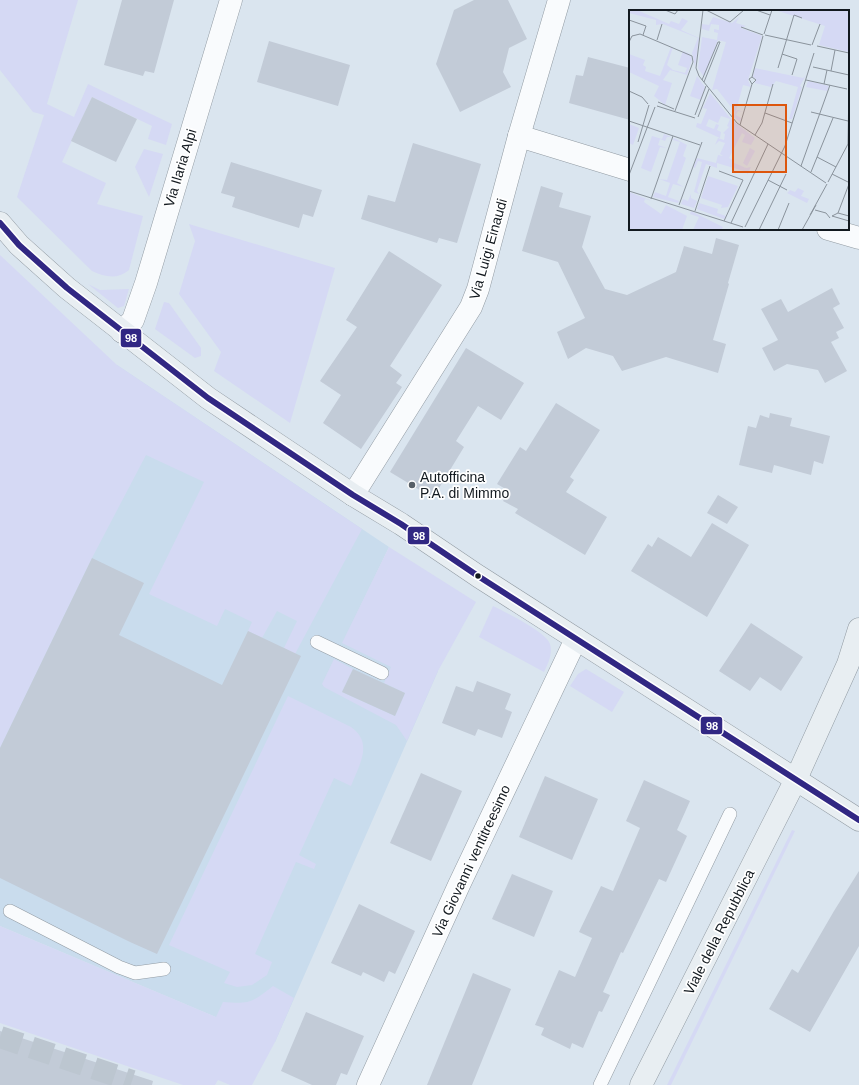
<svg xmlns="http://www.w3.org/2000/svg" width="859" height="1085" font-family="Helvetica,sans-serif">
	<style>
		.built { fill: #c9dced }
		.green { fill: #d5d9f4 }
		.building { fill: #c2cbd7 }
		.lines { fill: none; stroke-linecap: round; stroke-linejoin: round }
		.street-tunnel { stroke: #bcc6d0; stroke-width: 22; stroke-dasharray: 22 11; stroke-linecap: butt }
		.lane-casing { stroke: #929ba3; stroke-width: 14 }
		.street-casing { stroke: #929ba3; stroke-width: 23 }
		.secondary-casing { stroke: #929ba3; stroke-width: 23 }
		.lane { stroke: #f9fbfd; stroke-width: 13 }
		.street { stroke: #f9fbfd; stroke-width: 22 }
		.secondary { stroke: #e8eef2; stroke-width: 22 }
		.bus-1-casing { stroke: #fff; stroke-width: 9 }
		.bus-1 { stroke: #312783; stroke-width: 6 }
		.poi-dot { fill: #586068; stroke: #fff; stroke-width: 1.5 }
		.bus-dot { fill: #12191f; stroke: #fff; stroke-width: 1.5 }
		.labels { text-anchor: middle; stroke-width: 3.5; stroke-linejoin: round; paint-order: stroke }
		.street-label { font-size: 14px; fill: #12191f; stroke: #fff }
		.poi-label { font-size: 14px; fill: #12191f; stroke: #fff; text-anchor: start }
		.inset-road { fill: none; stroke: #8a939c; stroke-width: 1 }
		.view { fill: #dd560d; fill-opacity: 0.15; stroke: #dd560d; stroke-width: 2 }
		.inset-edge { fill: none; stroke: #12191f; stroke-width: 2 }
		.line-badge { stroke: #fff; stroke-width: 1.5 }
		.badge-label { font-size: 11px; text-anchor: middle; font-weight: bold; fill: #fff }
	</style>
	<rect width="100%" height="100%" fill="#dae5ef"/>
	<!-- built -->
	<path class="built" d="M117,365L389,547L351,626L438,671L275,1042L0,926V629Z"/>
	<!-- green -->
	<g class="green">
		<path d="M0,0H78L47,104L74,117L88,84L172,124L166,145L148,139L152,126L92,97L62,162L106,183L97,204L143,216L129,270C117,280 105,277 92,271L17,197L44,115L33,112L0,70Z"/>
		<path d="M144,149L163,154L149,197L135,167Z"/>
		<path d="M189,224L335,268L290,423L214,371L221,352L179,294L195,241Z"/>
		<path d="M0,255L117,365L362,529L295,654L284,648L297,621L277,611L262,638L248,631L252,622L225,609L217,626L149,594L204,482L146,455L92,558L0,748Z"/>
		<path d="M88,284L100,290L129,289L124,306L118,308Z"/>
		<path d="M164,302L169,303L201,348V356L195,358L155,329Z"/>
		<path d="M389,547L476,602L438,671L407,741L396,725L324,687L322,684L334,659L353,669L342,692L395,716L405,693L384,683L391,667L342,643Z"/>
		<path d="M493,606C505,612 546,632 550,644C553,653 548,664 544,672L479,637Z"/>
		<path d="M586,669L624,692L612,712L570,686L578,674Z"/>
		<path d="M288,696L351,727C374,743 359,765 351,786L334,778L299,855L316,864L314,869L296,862L255,954L272,962L267,975L252,985L237,987L224,983L230,972L169,945Z"/>
		<path d="M792,830L795,831L671,1085H667Z"/>
		<path d="M0,926L216,1017L223,1002C249,1004 252,1003 273,986L294,998L275,1042L252,1085H230L218,1080L215,1085H183L0,1023Z"/>
	</g>
	<!-- building -->
	<g class="building">
		<path d="M122,0H174L154,73L145,71L143,76L104,65Z"/>
		<path d="M474,0H508L527,39L509,48L503,72L511,87L460,112L436,64L454,10Z"/>
		<path d="M269,41L350,65L338,106L257,82Z"/>
		<path d="M588,57L630,68V120L569,103L576,75L583,76Z"/>
		<path d="M92,97L137,119L116,162L71,141Z"/>
		<path d="M413,143L481,164L457,243L439,238L437,243L361,219L368,195L395,202Z"/>
		<path d="M231,162L322,190L313,217L303,214L299,228L232,207L235,197L221,193Z"/>
		<path d="M541,186L563,193L559,207L591,216L582,247L605,289L627,295L676,272L684,246L712,254L716,238L739,245L728,283L729,284L713,340L726,344L718,373L666,357L622,371L613,356L586,348L568,359L557,332L585,318L558,262L522,251Z"/>
		<path d="M389,251L442,285L390,366L402,375L396,383L402,387L361,449L323,423L341,395L320,381L357,327L346,320Z"/>
		<path d="M832,288L840,304L833,308L844,328L836,332L839,338L831,342L847,371L825,383L818,370L787,364L774,371L762,348L778,340L761,309L781,299L788,312Z"/>
		<path d="M466,348L524,383L501,420L478,406L456,441L464,447L433,498L390,472Z"/>
		<path d="M556,403L600,430L570,477L574,480L566,492L607,517L585,555L515,513L518,509L503,501L509,491L497,484L520,447L526,451Z"/>
		<path d="M770,413L792,418L790,426L830,436L823,464L814,461L811,475L774,465L772,473L739,465L748,426L756,428L760,415L769,418Z"/>
		<path d="M718,495L738,507L727,524L707,513Z"/>
		<path d="M712,523L749,545L707,617L631,571L648,544L652,547L658,537L691,557Z"/>
		<path d="M92,558L144,583L119,635L222,685L248,631L301,656L157,954L130,942L0,878V748Z"/>
		<path d="M751,623L803,657L781,691L760,677L750,691L719,671Z"/>
		<path d="M353,669L405,693L395,716L342,692Z"/>
		<path d="M477,681L511,694L505,709L512,712L502,738L478,729L475,736L442,723L456,686L473,692Z"/>
		<path d="M421,773L462,791L431,861L390,843Z"/>
		<path d="M545,776L598,799L572,860L519,837Z"/>
		<path d="M644,780L690,801L677,830L687,836L666,882L659,879L623,953L621,952L603,992L610,995L602,1012L599,1011L583,1048L572,1043L570,1049L541,1035L544,1028L535,1025L559,970L575,977L592,938L579,932L601,886L613,891L640,828L626,821Z"/>
		<path d="M859,871V946L810,1032L769,1009L792,969L798,973L834,911Z"/>
		<path d="M512,874L553,891L534,937L492,919Z"/>
		<path d="M359,904L415,931L395,974L389,971L384,982L363,972L361,976L331,963Z"/>
		<path d="M473,973L511,989L472,1085H427Z"/>
		<path d="M306,1012L364,1036L347,1075L341,1073L336,1085H312L281,1071Z"/>
		<path d="M0,1031L153,1081L152,1085H0Z"/>
	</g>
	<g class="lines">
		<!-- street-tunnel -->
		<path class="street-tunnel" d="M0,1037L132,1081"/>
		<defs>
			<g id="lane">
				<path d="M317,642L382,673"/>
				<path d="M10,911L119,967L135,973L164,969"/>
				<path d="M600,1085L730,814"/>
			</g>
			<g id="street">
				<path d="M519,136L630,170"/>
				<path d="M828,229L859,238"/>
				<path d="M122,332L133,320L146,283L231,0"/>
				<path d="M353,495L471,307L478,289L519,136L559,0"/>
				<path d="M368,1085L459,885L576,639"/>
			</g>
			<g id="secondary">
				<path d="M0,223L19,245L67,288L208,398L353,495L401,524L478,576L859,820"/>
				<path d="M641,1085L796,779L848,664L859,629"/>
			</g>
		</defs>
		<!-- lane casing -->
		<use href="#lane" class="lane-casing"/>
		<!-- street casing -->
		<use href="#street" class="street-casing"/>
		<!-- secondary casing -->
		<use href="#secondary" class="secondary-casing"/>
		<!-- lane -->
		<use href="#lane" class="lane"/>
		<!-- street -->
		<use href="#street" class="street"/>
		<!-- secondary -->
		<use href="#secondary" class="secondary"/>
		<defs>
			<path id="bus-1" d="M0,223L19,245L67,288L208,398L353,495L401,524L478,576L859,820"/>
		</defs>
		<!-- bus-1 casing -->
		<use href="#bus-1" class="bus-1-casing"/>
		<!-- bus-1 -->
		<use href="#bus-1" class="bus-1"/>
	</g>
	<!-- markers -->
	<circle class="poi-dot" cx="412" cy="485" r="4"/>
	<circle class="bus-dot" cx="478" cy="576" r="3.5"/>
	<g class="labels">
		<!-- street labels -->
		<g class="street-label">
			<text transform="translate(180 168) rotate(-73)" y="5">Via Ilaria Alpi</text>
			<text transform="translate(488 249) rotate(-74)" y="5">Via Luigi Einaudi</text>
			<text transform="translate(471 861) rotate(-65)" y="5">Via Giovanni ventitreesimo</text>
			<text transform="translate(719 932) rotate(-63)" y="5">Viale della Repubblica</text>
		</g>
		<!-- poi labels -->
		<g class="poi-label">
			<text x="420" y="482">Autofficina<tspan x="420" dy="16">P.A. di Mimmo</tspan></text>
		</g>
	</g>
	<!-- overview -->
	<g transform="translate(629 10)">
		<rect width="220" height="220" fill="#dae5ef"/>
		<path d="M0,0H8L40,14L42,11L50,14L53,8L59,11L52,20L70,28L66,57L63,43L69,28L34,14L27,15V10L0,3ZM146,0H220V42L190,35L196,16ZM84,7L103,13L110,7L107,13L117,16L112,18L133,26L119,70L122,77L114,75L107,101L109,100L114,102L109,101L107,105L112,108L111,112L105,107L106,102L88,79L83,80L97,32L89,30L75,67L69,58L73,27L88,30L89,23L85,22V19L90,20V15L82,14L80,21L73,19V14L80,15ZM42,37H44L38,55L44,60L56,63L58,58L49,55L54,41L61,44L63,50L58,65L41,60L34,70L43,73L36,95L25,86L30,76L0,62V44L16,50L14,55L17,57L16,61L31,66ZM126,58L174,68L177,65L171,76L173,77L163,109H160L169,77L147,71L142,77L126,73L127,69L124,67ZM68,66L76,77L72,90L61,86ZM179,71L200,76L198,81L177,77ZM81,83L103,110L126,128L122,135L113,132L116,125L113,123L100,148L104,150L103,152L117,158L122,157L118,165V162L88,153V158L77,154L68,181L70,184L65,182L73,152L69,151L66,158L64,157L68,148L87,153L89,145L94,146L91,144L96,133L90,131L86,135L89,128L95,130L96,124L94,123L100,117L98,116L101,109L92,106L89,113L80,109L77,116L85,119L87,114L90,115L88,120L92,122L91,128L67,117L68,113L72,114L78,99L74,98ZM0,114L10,118L4,135L0,133ZM35,124L42,127H38L36,131L31,129L29,135L38,138L31,137L22,162L12,158L23,126L33,129ZM45,128L58,135L54,146L57,148L48,173L55,177L44,174L39,187L50,191L49,193L24,187L26,182L37,186L41,173L30,169L38,170L50,135L51,132L44,130ZM121,138L126,141L118,156L114,153ZM79,166L109,176L99,197L92,198L93,195L72,188ZM169,178L175,181L172,186L180,189L178,193L158,183L161,180L166,182ZM0,182L23,191L16,189L15,192L32,204L37,195L58,206L53,220H0ZM62,184V188L68,191L65,198L52,194L54,189L59,191ZM70,193L89,199L88,203L97,206L95,209L68,199ZM62,201L94,217L92,220H64L70,207L61,204Z" fill="#d5d9f4"/>
		<path class="inset-road" d="M36,0L46,4L49,0M74,0L67,58L70,66L108,113L197,173M77,0L101,12L115,0M127,0L141,5M0,10L17,16L14,25M112,17L134,25M135,24L143,0M136,25L182,35M28,30L33,14M0,32L3,26L11,24L63,46L64,52L46,101M183,35L191,14M188,36L220,43M153,44L168,49L163,65M184,57L220,65M149,58L165,5L173,8M202,61L206,40M123,67L127,70L123,74L120,69L123,67L134,26M73,70L89,32H91L75,72M177,70L218,79M195,74L198,60M0,81L13,87L19,94M29,92L45,99M28,96L66,108M182,102L219,111M136,103L163,113M66,105L77,76M69,107L80,79M0,111L71,135M111,115L123,74M126,125L133,113L144,74M9,132L20,95M188,147L207,157M172,156L201,75M90,161L114,170L95,211M182,162L204,108M203,164L219,172M0,165L26,97M139,170L158,180M199,172L219,134L220,72M0,181L114,217M22,189L44,126M50,195L73,132M186,200L197,203L201,208M66,201L81,156M209,203L220,174M181,205L198,174M203,206L209,203L220,206M203,206L220,211M102,213L139,134M116,217L156,136L185,43M130,220L157,164M149,220L160,193M173,220L187,195"/>
		<path class="view" d="M104,95H157V162H104Z"/>
		<rect width="220" height="220" class="inset-edge"/>
	</g>
	<g class="line-badge">
		<rect x="120" y="328" width="22" height="20" rx="4" fill="#312783"/>
		<rect x="407" y="526" width="23" height="19" rx="4" fill="#312783"/>
		<rect x="700" y="716" width="23" height="19" rx="4" fill="#312783"/>
	</g>
	<g class="badge-label">
		<text x="131" y="342">98</text>
		<text x="419" y="540">98</text>
		<text x="712" y="730">98</text>
	</g>
</svg>
